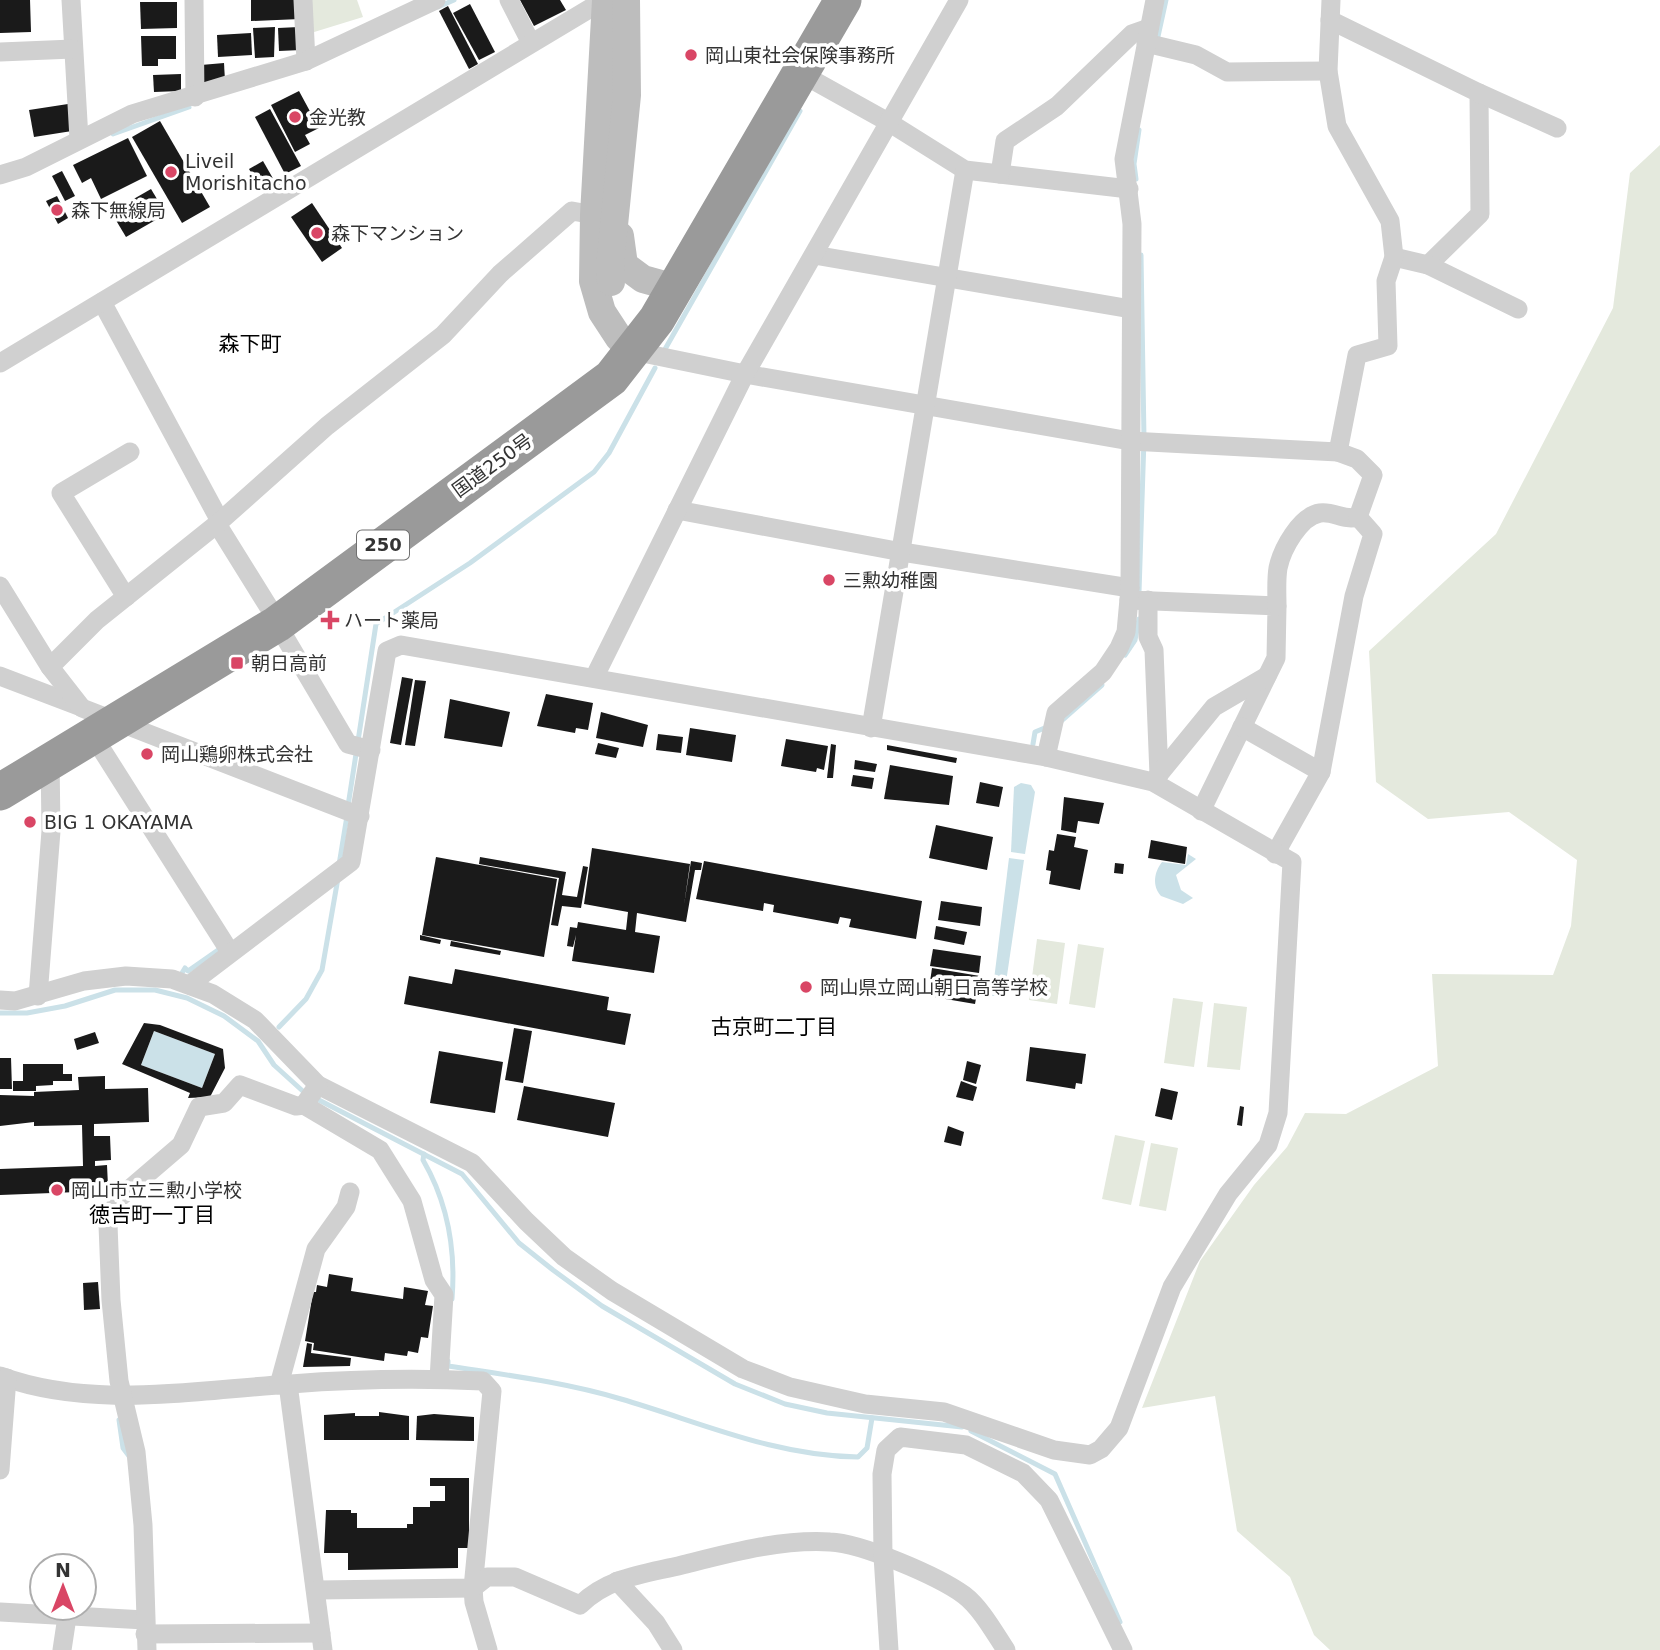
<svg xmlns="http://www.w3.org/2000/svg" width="1660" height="1650" font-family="'DejaVu Sans','Noto Sans JP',sans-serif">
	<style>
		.green { fill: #e4e9dd }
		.water { fill: #cbe1e8 }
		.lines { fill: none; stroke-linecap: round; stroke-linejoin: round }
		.stream { stroke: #cbe1e8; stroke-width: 5 }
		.building { fill: #1a1a1a; fill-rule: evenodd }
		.street { stroke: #d0d0d0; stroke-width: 19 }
		.secondary { stroke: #bdbdbd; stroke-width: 28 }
		.highway { stroke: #9a9a9a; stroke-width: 37 }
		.poi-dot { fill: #d94665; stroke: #fff; stroke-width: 2.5 }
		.labels { text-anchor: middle; stroke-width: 7; stroke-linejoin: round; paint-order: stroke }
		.shield { fill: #fff; stroke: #707070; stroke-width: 2 }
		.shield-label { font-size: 18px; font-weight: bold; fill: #333 }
		.poi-label { font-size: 19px; fill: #333; stroke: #fff; text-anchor: start }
		.street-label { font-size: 19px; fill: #333; stroke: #fff }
		.neighbourhood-label { font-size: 21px; fill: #000; stroke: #fff }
	</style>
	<rect width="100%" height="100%" fill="#fff"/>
	<!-- green -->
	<g class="green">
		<path d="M309,0H357L363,17L311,33Z"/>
		<path d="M1660,145V1650H1330L1314,1635L1290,1577L1237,1531L1215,1396L1142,1408L1200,1261L1254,1185L1287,1147L1305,1113L1346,1114L1438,1066L1432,974L1553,975L1571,926L1577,860L1509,812L1428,819L1376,782L1369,651L1496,534L1613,308L1630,173Z"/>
		<path d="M1037,939L1065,943L1057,1004L1029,1000Z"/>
		<path d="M1078,944L1104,948L1095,1008L1069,1004Z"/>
		<path d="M1173,998L1203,1002L1194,1067L1164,1063Z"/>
		<path d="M1214,1003L1247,1007L1240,1070L1207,1067Z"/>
		<path d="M1115,1135L1145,1141L1131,1205L1102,1199Z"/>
		<path d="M1151,1143L1178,1148L1166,1211L1139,1206Z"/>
	</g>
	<!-- water -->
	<g class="water">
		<path d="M1021,783L1031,785L1035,792L1025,854L1011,852L1014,787Z"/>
		<path d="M1188,854L1196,859L1176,875L1181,890L1193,898L1183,904L1161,896C1152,886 1154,872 1162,862L1186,865Z"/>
		<path d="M1009,858L1024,860L1004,996H992Z"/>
		<path d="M154,1031L215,1054L202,1088L141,1065Z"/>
	</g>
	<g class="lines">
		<!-- stream -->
		<g class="stream">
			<path d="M438,7L454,0"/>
			<path d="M1157,41L1166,0"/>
			<path d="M113,134L189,107"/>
			<path d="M1136,179L1134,164L1139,130"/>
			<path d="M664,351L800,111"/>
			<path d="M1139,592L1144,439L1141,255"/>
			<path d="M1125,655L1135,640L1139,619"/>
			<path d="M1060,722L1102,685"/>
			<path d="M1033,744L1035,732L1047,727"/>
			<path d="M348,806L376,624L470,563L594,472L609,453L655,368"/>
			<path d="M339,865L347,816"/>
			<path d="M182,973L185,968L188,971L221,948"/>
			<path d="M0,1013H27L65,1006L115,990H155L187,998L224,1016L258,1041L274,1065L306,1094"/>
			<path d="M279,1027L306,999L322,970L338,878"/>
			<path d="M315,1098L462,1174L519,1243L553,1270L602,1306L735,1384L785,1404L827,1413L962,1427"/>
			<path d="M424,1154L423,1160C448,1203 456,1249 452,1299"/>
			<path d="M448,1361V1366C506,1375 564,1382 621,1399C700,1422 774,1456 858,1457L867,1448L872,1418"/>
			<path d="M119,1420L123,1448L129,1456"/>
			<path d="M971,1431L1055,1474L1120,1622"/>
		</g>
	</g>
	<!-- building -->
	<g class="building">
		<path d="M0,0H30L31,32L0,33Z"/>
		<path d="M251,0H299L300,19L251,21Z"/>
		<path d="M520,0H560L566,10L534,26Z"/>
		<path d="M140,2H177V28L141,29Z"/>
		<path d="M470,4L495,52L479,60L453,13Z"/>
		<path d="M448,6L478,64L469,69L439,11Z"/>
		<path d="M275,27L274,57L255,58L253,28Z"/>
		<path d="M299,27L301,50L279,51L278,28Z"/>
		<path d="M251,33L252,55L218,57L217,35Z"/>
		<path d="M141,36H176V59H158V66H142Z"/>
		<path d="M224,63L225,81L202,83L201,65Z"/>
		<path d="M181,74V91L154,92L153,75Z"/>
		<path d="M299,91L319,128L305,135L310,144L295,152L271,105Z"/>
		<path d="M68,104L72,131L34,137L29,110Z"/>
		<path d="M270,109L301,166L285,174L255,117Z"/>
		<path d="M160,121L210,207L182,223L132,137Z"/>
		<path d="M128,138L147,176L101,199L91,178L82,183L73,165Z"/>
		<path d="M263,161L275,182L261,190L249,169Z"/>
		<path d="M62,171L75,196L65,201L52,176Z"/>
		<path d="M151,189L166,214L126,237L111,212Z"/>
		<path d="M57,196L68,218L58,224L46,201Z"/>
		<path d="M312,203L342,248L322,262L291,217Z"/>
		<path d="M402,677L413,679L401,745L390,743Z"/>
		<path d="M415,680L426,681L415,746L405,745Z"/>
		<path d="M546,694L593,703L588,730L576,728L575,733L537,726Z"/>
		<path d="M450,699L510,712L502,747L444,738Z"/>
		<path d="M601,712L648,725L643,747L596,738Z"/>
		<path d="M690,728L736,735L732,762L686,755Z"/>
		<path d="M658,734L683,737L681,753L656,750Z"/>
		<path d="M786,739L828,746L824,770L817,768L816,772L781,766Z"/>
		<path d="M598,743L619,748L616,758L595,754Z"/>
		<path d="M831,744L836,745L833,778H827Z"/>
		<path d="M887,745L957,758L956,763L887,750Z"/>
		<path d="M855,760L877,764L875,772L854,769Z"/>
		<path d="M890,765L953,776L949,805L884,799Z"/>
		<path d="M853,775L874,778L872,789L851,786Z"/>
		<path d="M980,782L1003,787L999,807L976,803Z"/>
		<path d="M1064,797L1104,803L1099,824L1078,821L1076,833L1061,830Z"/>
		<path d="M936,825L993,837L987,870L929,858Z"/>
		<path d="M1057,834L1076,837L1074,847L1088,850L1080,890L1049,884L1051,871L1046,870L1049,850L1054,851Z"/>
		<path d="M1151,840L1187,847L1185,864L1148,858Z"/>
		<path d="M592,848L690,864L684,905L691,861L702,863L701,870H695L686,922L637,913L635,932L660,936L654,973L572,961L576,935L573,947L567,946L570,927L577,928L578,922L626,930L628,912L584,904Z"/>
		<path d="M436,857L557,879L544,957L422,935Z"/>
		<path d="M480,857L566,872L562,895L577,897L583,866L588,867L581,908L562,906L558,926L551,925L559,878L479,864Z"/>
		<path d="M704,861L922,901L916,939L849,927L851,919L840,917L838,924L773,912L774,905L764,903L763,911L696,899Z"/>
		<path d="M1115,863L1124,864L1123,874L1114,873Z"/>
		<path d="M941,901L982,907L980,926L938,920Z"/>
		<path d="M936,926L967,932L964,945L934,939Z"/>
		<path d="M420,935L441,940L440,944L420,940Z"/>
		<path d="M451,941L501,951L500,955L450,946Z"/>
		<path d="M933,949L981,956L979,973L930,966Z"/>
		<path d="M932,968L980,976L975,1004L928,996Z"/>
		<path d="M455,969L609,997L607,1010L631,1014L625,1045L404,1004L409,976L452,984Z"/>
		<path d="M144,1023L160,1025L223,1049L225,1068L210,1097L188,1098L190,1093L122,1064ZM154,1031L215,1054L202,1088L141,1065Z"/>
		<path d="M514,1028L532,1031L523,1083L505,1080Z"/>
		<path d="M95,1032L99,1043L77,1050L74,1039Z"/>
		<path d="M1030,1047L1086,1054L1082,1084L1076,1083L1075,1089L1026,1081Z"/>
		<path d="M439,1051L503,1062L495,1113L430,1103Z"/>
		<path d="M0,1058H11L12,1089H0Z"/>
		<path d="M967,1061L981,1065L976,1084L963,1080Z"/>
		<path d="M23,1064H63V1074H72V1081H53V1085L36,1086V1091H13V1081H41H23Z"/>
		<path d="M105,1076V1089L148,1088L149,1122L94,1124V1136H110L111,1160L95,1161V1166L107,1165L108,1186L104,1187V1191L0,1195V1169L83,1166L82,1125L34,1126V1122L0,1126V1095L34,1096V1092L79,1090L78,1077Z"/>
		<path d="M961,1081L977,1087L973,1101L956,1097Z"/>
		<path d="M524,1086L615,1103L608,1137L517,1120Z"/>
		<path d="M1161,1088L1178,1092L1172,1120L1155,1116Z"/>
		<path d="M1240,1106L1244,1107L1242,1126L1237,1125Z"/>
		<path d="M948,1126L964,1132L961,1146L944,1142Z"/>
		<path d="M329,1274L353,1278L351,1291L403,1299L404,1287L428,1291L425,1305L433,1306L428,1338L421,1337L418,1353L408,1351L407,1356L385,1353L384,1361L313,1350L314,1343L305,1341L313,1292H316L317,1285L327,1287Z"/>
		<path d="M98,1282L100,1309L84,1310L83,1283Z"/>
		<path d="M307,1343L312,1344L311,1353L351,1358L350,1366L303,1367Z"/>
		<path d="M379,1412L409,1416V1440H324V1415L355,1413V1416H379Z"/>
		<path d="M434,1414L474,1417V1441L416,1440L417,1416Z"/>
		<path d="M430,1478H469V1548H458V1568L348,1570V1553H324L326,1510H351V1513H357V1528H407V1524H413V1507H430V1501H445V1486H430Z"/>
	</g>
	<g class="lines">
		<!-- street -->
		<g class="street">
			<path d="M71,0L79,139"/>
			<path d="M194,0L195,97"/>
			<path d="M303,0L306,61"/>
			<path d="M509,0L531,43"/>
			<path d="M1330,20L1479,93L1480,214L1428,265"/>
			<path d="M1146,43L1196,55L1227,72L1328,71"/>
			<path d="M0,52L73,49"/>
			<path d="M793,69L890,123L965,170L1129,189"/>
			<path d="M1479,93L1557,128"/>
			<path d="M1000,174L1005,141L1057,106L1132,34L1149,28"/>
			<path d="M0,175L26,167L132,114L306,61L436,0"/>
			<path d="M814,255L1131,309"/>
			<path d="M1394,257L1428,265L1518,309"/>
			<path d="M102,302L220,521"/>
			<path d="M633,351L745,374L1130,441L1338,452L1357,355L1388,346L1386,281L1394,257L1390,221L1337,126L1328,71L1331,0"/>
			<path d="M0,363L604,0"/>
			<path d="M677,510L902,552L1130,588"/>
			<path d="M217,524L268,606"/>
			<path d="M0,586L50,667"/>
			<path d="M126,597L61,493L130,452"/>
			<path d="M1129,600L1277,606L1276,658L1201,811"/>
			<path d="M1148,600V637L1154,650L1159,775"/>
			<path d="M1277,606C1277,594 1276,580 1278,568C1282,549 1300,516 1320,513C1334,511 1344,521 1358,517"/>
			<path d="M277,624L348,744L371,750"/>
			<path d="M0,676L81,707"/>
			<path d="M594,678L745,374L959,0"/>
			<path d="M1242,727L1321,772"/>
			<path d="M871,728L965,170"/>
			<path d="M90,731L230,952"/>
			<path d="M1046,757L1056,713L1103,672L1119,648L1126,632L1130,588L1132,224L1124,159L1155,0"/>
			<path d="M1156,778L1214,707L1267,676"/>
			<path d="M360,816L82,708L50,667L97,620L217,524L327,426L443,335L500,274L572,211L594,215"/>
			<path d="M1275,854L1321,772L1354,596L1373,534L1358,517L1373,475L1357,459L1338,452"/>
			<path d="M38,996L51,831L50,756"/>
			<path d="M0,1000L15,1001L84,981L126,976L172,979L213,994L255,1020L318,1085L472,1163L526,1221L564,1257L612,1291L743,1369L790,1387L865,1404L944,1412L1054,1450L1090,1455L1101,1449L1119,1428L1172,1287L1228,1194L1268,1145L1278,1113L1292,862L1153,782L1046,757L401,645L387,651L351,862L189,985"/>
			<path d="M304,1105L380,1150L412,1201L434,1280L444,1295L439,1379"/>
			<path d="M0,1376C93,1410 195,1390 291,1384C356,1379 418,1378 483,1381L492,1391L473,1588L474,1602L488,1650"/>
			<path d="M288,1384L323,1650"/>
			<path d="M279,1385L316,1249L346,1207L350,1192"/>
			<path d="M0,1470L7,1378"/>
			<path d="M617,1581L656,1623L673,1650"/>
			<path d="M317,1590L473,1588L487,1577H515L580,1605C608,1577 645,1574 682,1565C730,1553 781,1539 830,1542C861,1543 938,1576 964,1595C981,1608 994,1632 1006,1650"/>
			<path d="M0,1612L145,1620"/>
			<path d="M145,1634L321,1633"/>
			<path d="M62,1650L67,1617"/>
			<path d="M147,1650L143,1525L136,1452L119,1381L111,1300L108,1225L118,1199L181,1145L199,1107L224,1103L240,1085L296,1106L304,1105L318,1085"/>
			<path d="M889,1650L883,1556L882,1474L886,1450L900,1437L966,1445L1023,1473L1049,1500L1123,1650"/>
		</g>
		<!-- secondary -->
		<g class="secondary">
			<path d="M606,0L594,215L593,281L602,312L619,338L633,351"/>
			<path d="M620,236L624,265L643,279L661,284"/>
			<path d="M611,282L610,265L627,95L626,0"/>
		</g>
		<!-- highway -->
		<path class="highway" d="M0,792L277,624L611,378L657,319L843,0"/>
	</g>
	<!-- markers -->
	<g class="poi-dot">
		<circle cx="691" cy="55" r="7"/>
		<circle cx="295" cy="117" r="7"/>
		<circle cx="171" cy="172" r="7"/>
		<circle cx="57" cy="210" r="7"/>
		<circle cx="317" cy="233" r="7"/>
		<circle cx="829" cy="580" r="7"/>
		<path d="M326.5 609.5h7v7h7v7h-7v7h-7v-7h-7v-7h7z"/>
		<rect x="230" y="656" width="14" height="14" rx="3.5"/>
		<circle cx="147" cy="754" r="7"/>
		<circle cx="30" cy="822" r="7"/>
		<circle cx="806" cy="987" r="7"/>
		<circle cx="57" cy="1190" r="7"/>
	</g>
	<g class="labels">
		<!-- shield labels -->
		<rect class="shield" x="357" y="530.5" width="52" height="29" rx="5"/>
		<g class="shield-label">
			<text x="383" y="551">250</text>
		</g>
		<!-- poi labels -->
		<g class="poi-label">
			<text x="705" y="62">岡山東社会保険事務所</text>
			<text x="309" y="124">金光教</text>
			<text x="185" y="168">Liveil<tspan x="185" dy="22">Morishitacho</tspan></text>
			<text x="71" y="217">森下無線局</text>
			<text x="331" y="240">森下マンション</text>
			<text x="843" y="587">三勲幼稚園</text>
			<text x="344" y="627">ハート薬局</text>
			<text x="251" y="670">朝日高前</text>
			<text x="161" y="761">岡山鶏卵株式会社</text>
			<text x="44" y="829">BIG 1 OKAYAMA</text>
			<text x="820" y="994">岡山県立岡山朝日高等学校</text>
			<text x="71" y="1197">岡山市立三勲小学校</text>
		</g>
		<!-- street labels -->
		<g class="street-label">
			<text transform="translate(492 465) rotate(-36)" y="7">国道250号</text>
		</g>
		<!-- neighbourhood labels -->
		<g class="neighbourhood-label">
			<text x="250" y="351">森下町</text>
			<text x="774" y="1034">古京町二丁目</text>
			<text x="152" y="1222">徳吉町一丁目</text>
		</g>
	</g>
	<!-- north arrow -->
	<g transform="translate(63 1587)"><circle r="33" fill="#ffffff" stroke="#adadad" stroke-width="2"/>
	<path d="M0-5L12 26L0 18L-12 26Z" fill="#d94665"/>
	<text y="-10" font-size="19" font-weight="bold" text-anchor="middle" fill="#333333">N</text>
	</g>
</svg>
